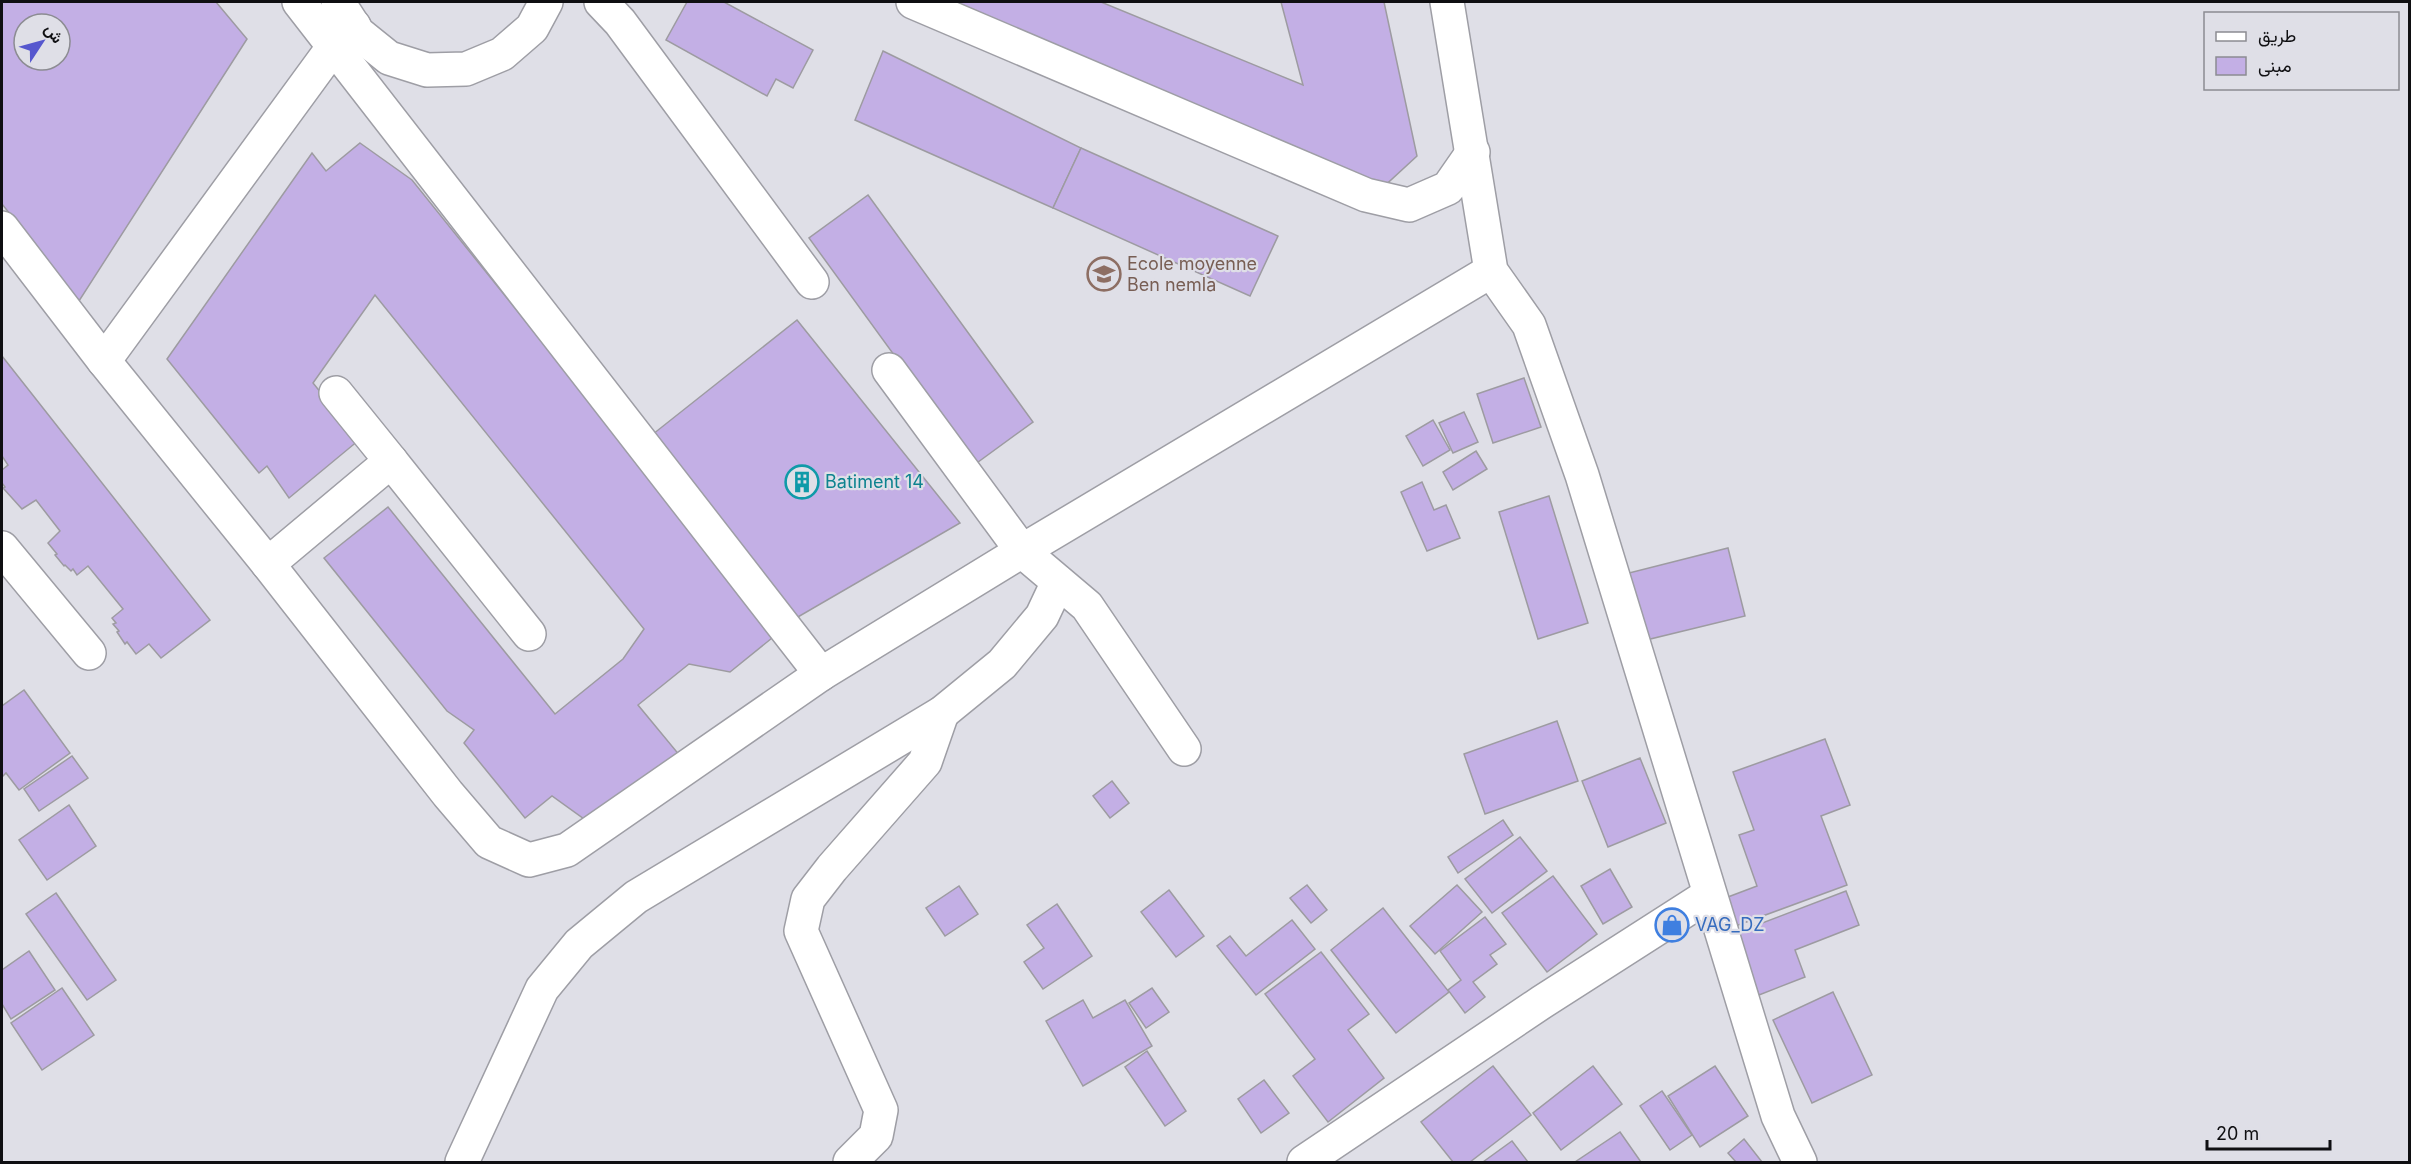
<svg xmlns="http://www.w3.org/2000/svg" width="2411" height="1164" font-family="Inter,Vazirmatn,sans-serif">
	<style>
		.building { fill: #c3afe5; stroke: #9d9ba1; stroke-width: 1.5; fill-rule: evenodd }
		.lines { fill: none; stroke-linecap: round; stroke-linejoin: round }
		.minor-casing { stroke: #9e9ea5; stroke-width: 36 }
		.minor { stroke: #fff; stroke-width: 33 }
		.labels { text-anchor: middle; stroke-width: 4.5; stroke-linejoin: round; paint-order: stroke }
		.education-label { font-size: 18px; fill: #785e54; stroke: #dfdfe7; text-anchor: start }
		.culture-label { font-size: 18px; fill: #0d838f; stroke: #dfdfe7; text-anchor: start }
		.shop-label { font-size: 18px; fill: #366cbe; stroke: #dfdfe7; text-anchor: start }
	</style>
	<rect width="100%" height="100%" fill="#dfdfe7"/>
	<!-- building -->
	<g class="building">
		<path d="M2,2H216L247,39L79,301L2,204ZM24,24H60V60H24Z"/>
		<path d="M687,2H724L813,50L793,88L776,79L767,96L666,40Z"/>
		<path d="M926,2H1101L1303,85L1281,2H1384L1417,156L1380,190Z"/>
		<path d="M883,51L1081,148L1053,208L855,120Z"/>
		<path d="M360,143L412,180L777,634L730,672L689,664L638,705L681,757L587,821L552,796L525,818L464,743L474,730L447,711L324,558L388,507L555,714L623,659L644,629L375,295L313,383L359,440L289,498L267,466L259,473L167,359L312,153L326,171Z"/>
		<path d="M1081,148L1278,236L1250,296L1053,208Z"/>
		<path d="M868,195L1033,422L974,465L809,238Z"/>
		<path d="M797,320L960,523L791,621L643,442Z"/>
		<path d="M2,356L210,620L161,658L149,644L136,654L127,642L125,644L117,632L119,631L113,624L116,623L112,618L123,609L88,566L77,575L73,569L71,571L65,565L64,566L55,555L57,554L48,543L60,531L36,500L22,509L3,488L5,487L2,483V470L8,465L2,456Z"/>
		<path d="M1524,378L1541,427L1493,443L1477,394Z"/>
		<path d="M1464,412L1478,442L1453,453L1439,423Z"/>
		<path d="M1433,420L1450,450L1423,466L1406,436Z"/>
		<path d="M1476,451L1487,469L1453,490L1443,472Z"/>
		<path d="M1422,482L1434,510L1446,505L1460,538L1427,551L1401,492Z"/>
		<path d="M1549,496L1588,623L1538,639L1499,512Z"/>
		<path d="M1728,548L1745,616L1642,641L1625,574Z"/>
		<path d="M24,690L70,753L19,790L6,773L2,777V706Z"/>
		<path d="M1557,721L1578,781L1485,814L1464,754Z"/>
		<path d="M1825,739L1850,805L1821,816L1847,885L1730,928L1720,900L1757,886L1739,835L1754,830L1733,772Z"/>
		<path d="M72,756L88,778L39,811L24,789Z"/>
		<path d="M1640,758L1666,823L1608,847L1582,781Z"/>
		<path d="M1112,781L1129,803L1110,818L1093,796Z"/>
		<path d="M69,805L96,846L47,880L19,840Z"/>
		<path d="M1503,820L1513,835L1458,873L1448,857Z"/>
		<path d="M1520,837L1547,871L1492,913L1465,879Z"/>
		<path d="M1610,869L1632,907L1603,924L1581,886Z"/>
		<path d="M1553,876L1597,934L1547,972L1502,913Z"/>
		<path d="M1307,885L1327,910L1311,923L1290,898Z"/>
		<path d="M1457,885L1482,912L1435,954L1410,926Z"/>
		<path d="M959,886L978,914L945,936L926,908Z"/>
		<path d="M1169,890L1204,936L1176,957L1141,912Z"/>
		<path d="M1846,891L1859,925L1795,950L1805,977L1759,995L1736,933Z"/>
		<path d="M56,893L116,980L87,1000L26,914Z"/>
		<path d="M1057,904L1092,956L1043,989L1024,962L1044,948L1027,925Z"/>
		<path d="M1383,908L1449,992L1396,1033L1331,950Z"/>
		<path d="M1485,917L1506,944L1490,955L1497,964L1473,982L1485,997L1465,1013L1448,990L1461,980L1440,951Z"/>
		<path d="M1292,920L1315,949L1256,995L1217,946L1230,936L1246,956Z"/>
		<path d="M29,951L55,990L11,1019L2,1004V970Z"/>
		<path d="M1321,952L1369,1014L1348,1030L1384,1078L1328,1122L1293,1076L1315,1059L1265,994Z"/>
		<path d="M62,988L94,1035L42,1070L11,1023Z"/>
		<path d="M1152,988L1169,1012L1146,1028L1129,1003Z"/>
		<path d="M1833,992L1872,1075L1812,1103L1773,1020Z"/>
		<path d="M1083,1000L1093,1018L1125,1000L1152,1046L1083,1086L1046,1021Z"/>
		<path d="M1147,1051L1186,1111L1165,1126L1125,1067Z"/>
		<path d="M1493,1066L1531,1115L1470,1162H1453L1421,1122Z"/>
		<path d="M1593,1066L1622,1104L1561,1150L1533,1113Z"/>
		<path d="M1715,1066L1748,1116L1700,1147L1668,1096Z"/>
		<path d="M1264,1080L1289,1113L1261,1133L1238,1099Z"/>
		<path d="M1662,1091L1692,1135L1670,1150L1640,1106Z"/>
		<path d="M1620,1132L1641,1162H1575Z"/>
		<path d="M1744,1139L1762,1162H1736L1728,1153Z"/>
		<path d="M1512,1141L1528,1162H1483Z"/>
	</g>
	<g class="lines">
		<defs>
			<g id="minor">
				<path d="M299,2L821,674"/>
				<path d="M338,2L358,33L389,58L427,70L466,69L502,54L532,28L546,2"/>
				<path d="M601,2L620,22L812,282"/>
				<path d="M913,2L1366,195L1409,205L1448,188L1473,152"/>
				<path d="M1447,2L1491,271L1529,325L1582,475L1778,1116L1800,1162"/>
				<path d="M2,228L104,361L334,46L354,26"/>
				<path d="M104,361L268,564L448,794L489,842L529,860L567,850L821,674L1022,551L1491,271"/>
				<path d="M889,370L1022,551L1087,606L1184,749"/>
				<path d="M391,461L529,634"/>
				<path d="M2,548L89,653"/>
				<path d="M268,564L391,461L336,393"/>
				<path d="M462,1162L542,989L579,944L636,897L942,713L1002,664L1042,616L1058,582"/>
				<path d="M850,1162L876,1136L881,1110L801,931L808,899L832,868L925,762L942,713"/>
				<path d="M1304,1162L1542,1002L1709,895"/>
			</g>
		</defs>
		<!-- minor casing -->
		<use href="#minor" class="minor-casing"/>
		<!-- minor -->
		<use href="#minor" class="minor"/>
	</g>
	<!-- icons -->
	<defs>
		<symbol id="school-ring" viewBox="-11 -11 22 22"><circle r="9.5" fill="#dfdfe7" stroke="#8d6e63" stroke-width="1.5"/><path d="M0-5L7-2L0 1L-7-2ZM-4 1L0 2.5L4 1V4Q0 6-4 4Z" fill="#8d6e63"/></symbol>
		<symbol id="building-ring" viewBox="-11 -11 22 22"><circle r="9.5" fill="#dfdfe7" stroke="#0f9aa8" stroke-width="1.5"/><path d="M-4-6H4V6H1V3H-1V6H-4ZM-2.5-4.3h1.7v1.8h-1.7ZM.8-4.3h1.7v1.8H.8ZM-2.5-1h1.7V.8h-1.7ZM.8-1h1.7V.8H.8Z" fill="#0f9aa8"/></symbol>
		<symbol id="shop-ring" viewBox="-11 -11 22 22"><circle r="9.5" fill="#dfdfe7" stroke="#3f7fe0" stroke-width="1.5"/><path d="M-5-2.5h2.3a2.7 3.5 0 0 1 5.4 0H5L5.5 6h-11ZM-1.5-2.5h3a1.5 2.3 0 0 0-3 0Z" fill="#3f7fe0"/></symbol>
	</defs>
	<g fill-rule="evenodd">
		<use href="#school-ring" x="1085" y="255" width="38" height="38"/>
		<use href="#building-ring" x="783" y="463" width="38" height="38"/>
		<use href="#shop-ring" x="1653" y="906" width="38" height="38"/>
	</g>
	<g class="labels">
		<!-- education labels -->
		<g class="education-label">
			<text x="1127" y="270">Ecole moyenne<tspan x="1127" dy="21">Ben nemla</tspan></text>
		</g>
		<!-- culture labels -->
		<g class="culture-label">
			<text x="825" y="488">Batiment 14</text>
		</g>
		<!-- shop labels -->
		<g class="shop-label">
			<text x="1695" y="931">VAG_DZ</text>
		</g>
	</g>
	<!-- border -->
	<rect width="2411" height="1164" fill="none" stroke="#0f0f12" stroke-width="6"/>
	<!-- legend -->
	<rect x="2204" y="12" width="195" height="78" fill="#dfdfe7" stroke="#8c8c92" stroke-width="1.5"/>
	<rect x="2216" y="32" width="30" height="9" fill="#ffffff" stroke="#8c8c92" stroke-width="1.5"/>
	<text x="2258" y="42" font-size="18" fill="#0f0f12">طريق</text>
	<rect x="2216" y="57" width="30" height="18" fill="#c3afe5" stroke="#8c8c92" stroke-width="1.5"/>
	<text x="2258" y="72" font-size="18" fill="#0f0f12">مبنى</text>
	<!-- north arrow -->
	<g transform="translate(42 42) rotate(54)"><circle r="28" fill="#dfdfe7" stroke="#8c8c92" stroke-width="1.5"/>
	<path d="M0-4.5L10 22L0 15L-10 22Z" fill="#5657ce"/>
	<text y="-9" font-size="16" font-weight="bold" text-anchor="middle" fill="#0f0f12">ش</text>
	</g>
	<!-- scale -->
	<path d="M2207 1140v9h123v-9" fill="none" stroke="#0f0f12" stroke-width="3"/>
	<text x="2216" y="1140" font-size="18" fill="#0f0f12" stroke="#dfdfe7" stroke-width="4.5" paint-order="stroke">20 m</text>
</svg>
